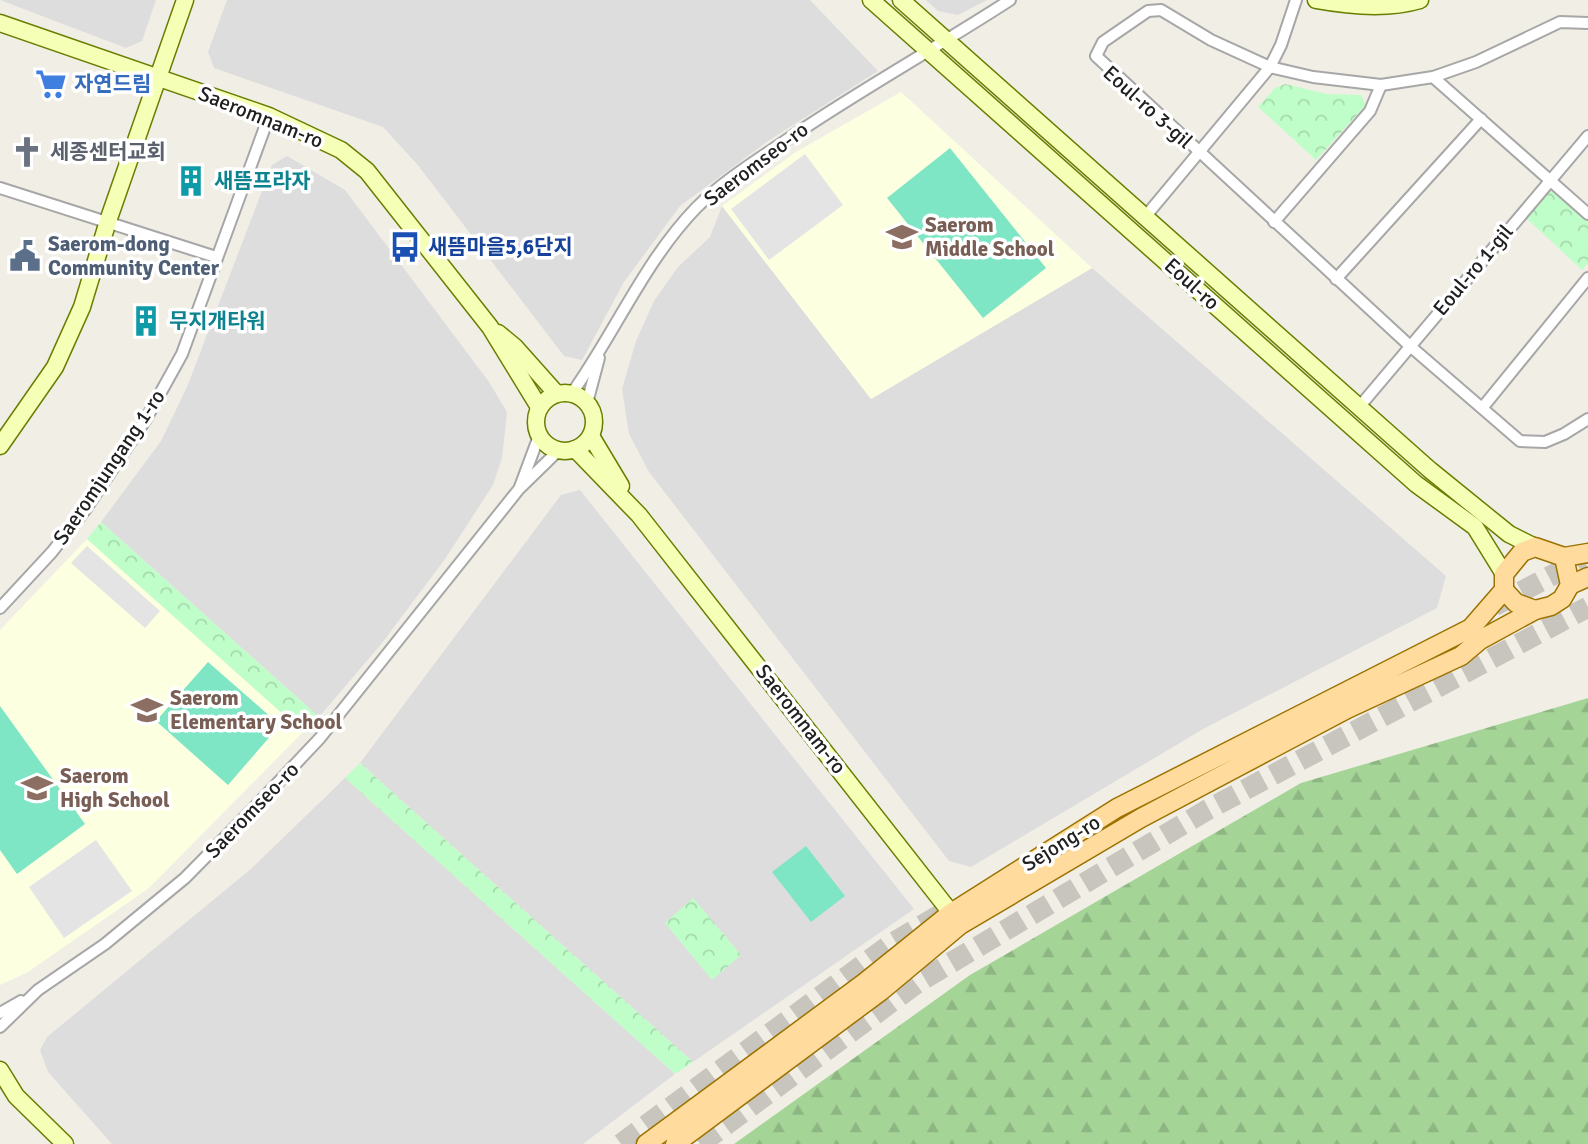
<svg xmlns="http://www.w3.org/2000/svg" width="1588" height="1144" font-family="Signika,'Noto Sans KR',sans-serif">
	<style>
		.residential { fill: #dedddd }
		.education { fill: #fdffe1 }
		.forest { fill: url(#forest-firs) }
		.park { fill: url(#park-crowns) }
		.pitch { fill: #7ee6c5 }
		.parking { fill: #e4e4e4 }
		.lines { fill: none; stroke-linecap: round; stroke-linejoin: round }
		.highway-tunnel { stroke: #c7c5be; stroke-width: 21; stroke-dasharray: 21 10; stroke-linecap: butt }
		.street-casing { stroke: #a7a7a7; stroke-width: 14 }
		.secondary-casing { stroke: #687e00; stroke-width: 19 }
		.primary-casing { stroke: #9c7200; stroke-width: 21 }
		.street { stroke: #fff; stroke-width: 10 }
		.secondary { stroke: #f6ffb6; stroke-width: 16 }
		.primary { stroke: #ffdb9d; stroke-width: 18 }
		.labels { text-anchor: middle; stroke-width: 7; stroke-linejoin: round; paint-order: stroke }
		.shop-label { font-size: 21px; font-weight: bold; fill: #366cbe; stroke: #fff; text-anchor: start }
		.street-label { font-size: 21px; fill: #202020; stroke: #fff }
		.worship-label { font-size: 21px; font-weight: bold; fill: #5b616d; stroke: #fff; text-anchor: start }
		.culture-label { font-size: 21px; font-weight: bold; fill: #0d838f; stroke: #fff; text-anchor: start }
		.education-label { font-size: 21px; font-weight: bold; fill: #785e54; stroke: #fff; text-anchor: start }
		.service-label { font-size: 21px; font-weight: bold; fill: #4e5e75; stroke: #fff; text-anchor: start }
		.transit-label { font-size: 21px; font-weight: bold; fill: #164399; stroke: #fff; text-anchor: start }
	</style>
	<defs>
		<pattern id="forest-firs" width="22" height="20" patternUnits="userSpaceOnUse" patternTransform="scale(1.75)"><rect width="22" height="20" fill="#a5d497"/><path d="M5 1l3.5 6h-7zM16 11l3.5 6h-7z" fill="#8eb682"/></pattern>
		<pattern id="park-crowns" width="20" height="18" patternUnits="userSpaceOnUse" patternTransform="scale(1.75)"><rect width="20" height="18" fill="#c0fec9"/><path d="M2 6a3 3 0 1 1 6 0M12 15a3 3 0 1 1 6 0" fill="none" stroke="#a5d9ac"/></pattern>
	</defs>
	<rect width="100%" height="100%" fill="#f1eee6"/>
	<!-- residential -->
	<g class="residential">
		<path d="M0,0H156L142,41L126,48Z"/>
		<path d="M227,0H810L878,71L768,141L680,206L624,282L582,360L564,356L417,164L383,127L214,68L208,52Z"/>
		<path d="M926,0H987L958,15L938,11Z"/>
		<path d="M287,156L345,190L489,382L507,412L502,458L493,485L445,559L382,643L319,717L101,522L161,441L187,387L272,165Z"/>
		<path d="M722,206L871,399L1092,268L1446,576L1437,608L1205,728L971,867L949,861L649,472L629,434L622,389L636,341L654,301L678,267L710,237Z"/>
		<path d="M580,490L914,909L693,1062L360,763L561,495Z"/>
		<path d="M345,778L675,1074L583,1144H112L48,1072L40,1050L47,1037L252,868Z"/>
	</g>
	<!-- education -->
	<g class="education">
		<path d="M901,92L1092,268L871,399L722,206L796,152Z"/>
		<path d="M87,539L303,732L149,888L28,972L0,985V630Z"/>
	</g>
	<!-- forest -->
	<path class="forest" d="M1588,698V1144H734L970,975L1301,783Z"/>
	<!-- park -->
	<g class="park">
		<path d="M1285,84L1327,94L1361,95L1366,105L1316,160L1258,107L1275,88Z"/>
		<path d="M1555,189L1588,219V263L1582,270L1525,217L1547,191Z"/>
		<path d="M101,522L319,717L303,732L87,539Z"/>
		<path d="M360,763L693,1062L675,1074L345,778Z"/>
		<path d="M693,898L741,955L712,980L665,923Z"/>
	</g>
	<!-- pitch -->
	<g class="pitch">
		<path d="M950,148L1046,268L983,318L887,198Z"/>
		<path d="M208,662L280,725L228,785L156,721Z"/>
		<path d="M0,706L85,824L17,874L0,850Z"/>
		<path d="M806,846L845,896L811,922L772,872Z"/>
	</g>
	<!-- parking -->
	<g class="parking">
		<path d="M805,154L843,205L769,260L731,209Z"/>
		<path d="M87,546L160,611L145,628L71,563Z"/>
		<path d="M96,840L132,891L64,938L29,887Z"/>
	</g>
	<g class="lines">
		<!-- highway-tunnel -->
		<g class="highway-tunnel">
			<path d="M1494,606L1583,559"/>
			<path d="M621,1144L891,944L943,913"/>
			<path d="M700,1144L917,983L1207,810L1588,607"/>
		</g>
		<defs>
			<g id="street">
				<path d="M1588,23L1560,22L1476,62L1433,77L1381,85L1313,77L1270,67L1211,40L1161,10L1148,11L1103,42L1096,56L1410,346L1520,441L1545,442L1564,434L1588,419"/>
				<path d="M1433,77L1588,214"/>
				<path d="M0,188L216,257"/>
				<path d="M1145,217L1270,67L1281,45L1296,0"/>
				<path d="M1274,222L1370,111L1381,85"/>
				<path d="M1336,279L1481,119"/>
				<path d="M572,393C615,333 644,262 696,208C722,182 754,162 785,141C858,91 936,48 1010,0"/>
				<path d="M587,403L599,358"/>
				<path d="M1360,406L1588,136"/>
				<path d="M1483,407L1588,278"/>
				<path d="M520,487L539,436"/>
				<path d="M0,608L52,552L85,510L146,419L182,354L269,116"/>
				<path d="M0,1013L21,1001"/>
				<path d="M0,1027L38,990L105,944L185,878L253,809L320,738L519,489L558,451"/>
			</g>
			<g id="secondary">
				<path d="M871,0L1416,484L1475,527L1504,574"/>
				<path d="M901,0L1430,470L1509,534L1535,547"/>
				<path d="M1316,0C1349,6 1387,10 1420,0"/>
				<path d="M0,23L269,116L341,150L367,171L490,327L539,407"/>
				<path d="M498,333L515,347L556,393"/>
				<circle cx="565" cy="422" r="29"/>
				<path d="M591,436L621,486"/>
				<path d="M0,446L55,367L82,307L108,221L185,0"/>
				<path d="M575,449L639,515L959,923"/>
				<path d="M0,1070L16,1096L65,1144"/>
			</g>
			<g id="primary">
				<path d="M1564,557L1588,553"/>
				<path d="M1570,585L1588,577"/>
				<path d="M1504,590L1516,603L1535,610"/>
				<path d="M646,1144L864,983L951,913L1117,808L1471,628L1504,590V574L1522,552L1535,547L1564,557L1570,585L1562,599L1551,606L1535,610L1480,640L1461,656L1347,709L1141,818L960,925L881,991L675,1144"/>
			</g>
		</defs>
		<!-- street casing -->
		<use href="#street" class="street-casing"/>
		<!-- secondary casing -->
		<use href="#secondary" class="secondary-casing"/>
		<!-- primary casing -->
		<use href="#primary" class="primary-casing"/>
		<!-- street -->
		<use href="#street" class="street"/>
		<!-- secondary -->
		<use href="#secondary" class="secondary"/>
		<!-- primary -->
		<use href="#primary" class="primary"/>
	</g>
	<!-- icons -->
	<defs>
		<symbol id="supermarket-bare" viewBox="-9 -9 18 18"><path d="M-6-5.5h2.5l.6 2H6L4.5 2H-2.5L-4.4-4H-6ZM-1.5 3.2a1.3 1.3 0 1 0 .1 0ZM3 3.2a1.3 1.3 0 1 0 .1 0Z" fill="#3f7fe0" stroke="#fff" stroke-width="2.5" paint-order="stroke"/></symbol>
		<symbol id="church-bare" viewBox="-9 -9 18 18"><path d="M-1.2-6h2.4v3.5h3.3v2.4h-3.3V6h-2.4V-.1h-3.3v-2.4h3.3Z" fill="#6b7280" stroke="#fff" stroke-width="2.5" paint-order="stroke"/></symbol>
		<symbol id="building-bare" viewBox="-9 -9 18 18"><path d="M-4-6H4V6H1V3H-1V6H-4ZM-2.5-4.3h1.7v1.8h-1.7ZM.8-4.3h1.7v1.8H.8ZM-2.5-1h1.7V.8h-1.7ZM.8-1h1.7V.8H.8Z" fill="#0f9aa8" stroke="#fff" stroke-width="2.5" paint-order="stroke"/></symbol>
		<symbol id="school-bare" viewBox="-9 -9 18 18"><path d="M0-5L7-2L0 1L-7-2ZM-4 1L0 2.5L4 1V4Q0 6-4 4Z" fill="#8d6e63" stroke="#fff" stroke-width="2.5" paint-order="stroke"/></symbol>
		<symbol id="bus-bare" viewBox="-9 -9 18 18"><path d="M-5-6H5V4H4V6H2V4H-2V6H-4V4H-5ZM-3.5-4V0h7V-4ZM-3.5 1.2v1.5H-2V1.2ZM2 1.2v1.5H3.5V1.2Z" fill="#1a4fb4" stroke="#fff" stroke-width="2.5" paint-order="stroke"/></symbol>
		<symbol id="civic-bare" viewBox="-9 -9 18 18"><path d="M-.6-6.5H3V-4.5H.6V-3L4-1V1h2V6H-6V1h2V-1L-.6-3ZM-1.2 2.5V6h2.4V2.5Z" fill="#5c6f8a" stroke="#fff" stroke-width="2.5" paint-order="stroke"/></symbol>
	</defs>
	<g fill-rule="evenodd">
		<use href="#supermarket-bare" x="29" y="62" width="44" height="44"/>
		<use href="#church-bare" x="5" y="130" width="44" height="44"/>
		<use href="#building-bare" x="169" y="159" width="44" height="44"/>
		<use href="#school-bare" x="880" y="215" width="44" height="44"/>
		<use href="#bus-bare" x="383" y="225" width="44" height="44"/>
		<use href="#civic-bare" x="3" y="234" width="44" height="44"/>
		<use href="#building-bare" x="124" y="299" width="44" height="44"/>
		<use href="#school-bare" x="125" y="688" width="44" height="44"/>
		<use href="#school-bare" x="15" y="766" width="44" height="44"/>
	</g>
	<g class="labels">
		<!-- shop labels -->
		<g class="shop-label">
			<text x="74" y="91">자연드림</text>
		</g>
		<!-- street labels -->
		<g class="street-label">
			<text transform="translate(1148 107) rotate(42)" y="7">Eoul-ro 3-gil</text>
			<text transform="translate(261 117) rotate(22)" y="7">Saeromnam-ro</text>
			<text transform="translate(756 164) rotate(-37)" y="7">Saeromseo-ro</text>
			<text transform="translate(1473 270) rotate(-50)" y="7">Eoul-ro 1-gil</text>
			<text transform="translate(1192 284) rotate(42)" y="7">Eoul-ro</text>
			<text transform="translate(109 467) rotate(-56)" y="7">Saeromjungang 1-ro</text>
			<text transform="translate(801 719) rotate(52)" y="7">Saeromnam-ro</text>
			<text transform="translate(252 810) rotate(-46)" y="7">Saeromseo-ro</text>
			<text transform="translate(1061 843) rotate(-32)" y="7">Sejong-ro</text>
		</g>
		<!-- worship labels -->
		<g class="worship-label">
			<text x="50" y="159">세종센터교회</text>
		</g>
		<!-- culture labels -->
		<g class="culture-label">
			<text x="214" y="188">새뜸프라자</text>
			<text x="169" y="328">무지개타워</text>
		</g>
		<!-- education labels -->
		<g class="education-label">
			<text x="925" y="232">Saerom<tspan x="925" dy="24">Middle School</tspan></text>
			<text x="170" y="705">Saerom<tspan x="170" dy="24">Elementary School</tspan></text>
			<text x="60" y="783">Saerom<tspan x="60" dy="24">High School</tspan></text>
		</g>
		<!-- service labels -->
		<g class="service-label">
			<text x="48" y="251">Saerom-dong<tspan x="48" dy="24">Community Center</tspan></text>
		</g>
		<!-- transit labels -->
		<g class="transit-label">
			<text x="428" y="254">새뜸마을5,6단지</text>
		</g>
	</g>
</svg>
